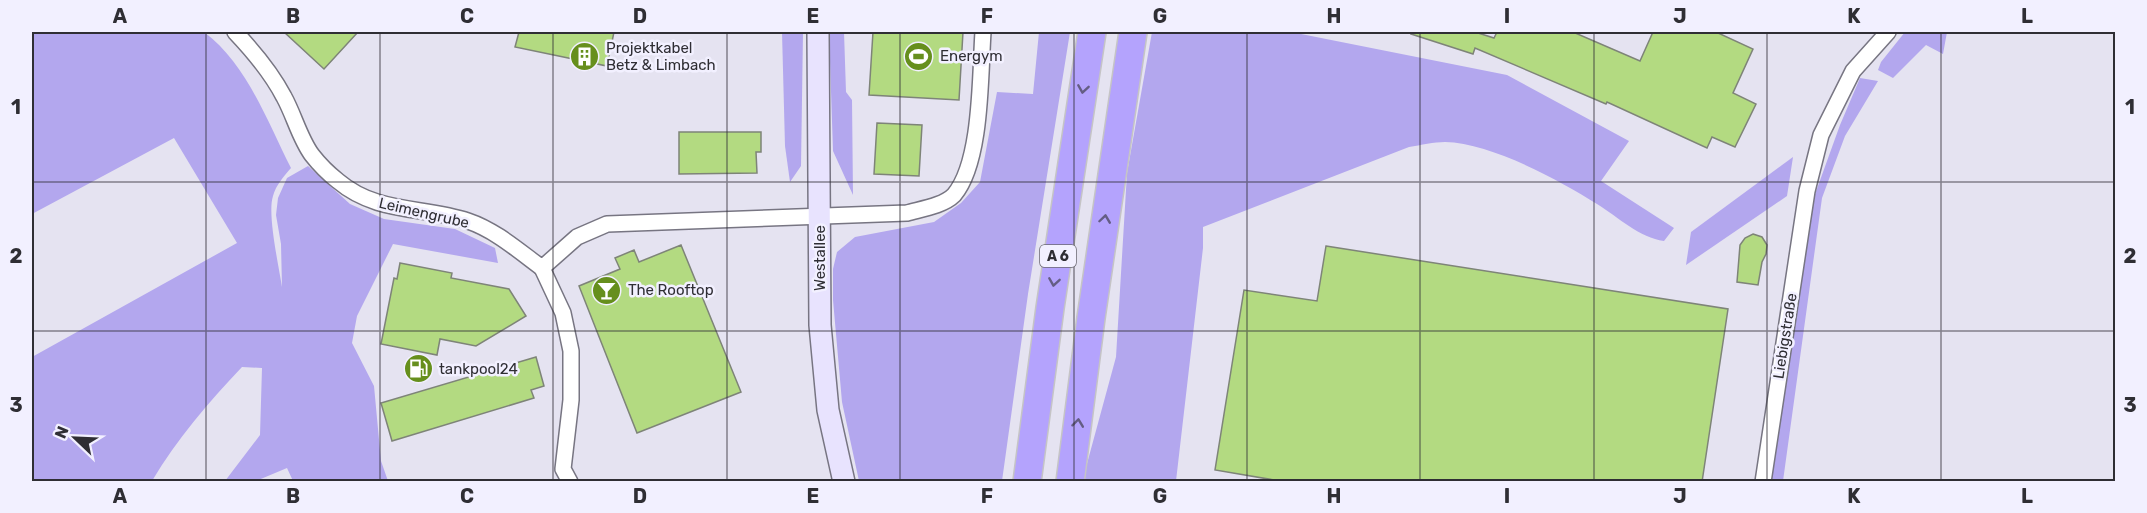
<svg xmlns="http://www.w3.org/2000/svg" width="2147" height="513" font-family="Rubik,sans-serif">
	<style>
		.green { fill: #b3a7ee }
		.building { fill: #b3da81; stroke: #7e8478; stroke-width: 1.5 }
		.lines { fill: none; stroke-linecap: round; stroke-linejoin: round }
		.street-casing { stroke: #777582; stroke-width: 18 }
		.secondary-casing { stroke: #777582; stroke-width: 24 }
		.highway-casing { stroke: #c5c4c6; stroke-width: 30 }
		.street { stroke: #fff; stroke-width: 15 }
		.secondary { stroke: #e8e3fe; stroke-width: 21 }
		.highway { stroke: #b4a3fd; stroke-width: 27 }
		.oneway { stroke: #645d84 }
		.grid { fill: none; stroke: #2f2e34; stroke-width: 1.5; stroke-opacity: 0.55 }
		.labels { text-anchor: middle; stroke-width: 5; stroke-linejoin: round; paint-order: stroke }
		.shield { fill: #f2f0ff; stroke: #6a6871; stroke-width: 1.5 }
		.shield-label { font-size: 14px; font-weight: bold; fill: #2f2e34 }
		.poi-label { font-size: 15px; fill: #2f2e34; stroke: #f2f0ff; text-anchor: start }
		.street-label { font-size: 15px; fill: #2f2e34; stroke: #f2f0ff }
		.neatline { fill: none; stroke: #2f2e34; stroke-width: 2 }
		.grid-label { font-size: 20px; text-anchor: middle; font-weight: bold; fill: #2f2e34 }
	</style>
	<rect width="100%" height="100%" fill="#e5e3f1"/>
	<!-- green -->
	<g class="green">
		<path d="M32,32H204C247,64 267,121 291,168C284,176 276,185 273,196C267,214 279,267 282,287L281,244L276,215L278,198L287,178L308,166L350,204L384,219L455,229L495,248L498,263L393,244L357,316L352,343L374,386L381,461L388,481H293L287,468L256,481H225L260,435L262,368L242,367C208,403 177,439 152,481H32V357L237,243L174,138L32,214Z"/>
		<path d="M782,32H803L801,166L790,182L785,146Z"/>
		<path d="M829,32H844L846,92L852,100L853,195L833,151Z"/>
		<path d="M1039,32H1070L1028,294L1002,481H859L842,402L833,300V269L837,252L855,237L934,222L961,203L980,182L997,92L1033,94Z"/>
		<path d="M1152,32H1291L1507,75L1629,141L1601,181L1674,228L1664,241C1640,238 1618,217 1597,204C1559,180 1491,143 1445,142C1434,142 1421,145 1409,147L1203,227V248L1176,481L1082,482L1116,357L1127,173Z"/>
		<path d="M1905,32H1947L1943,54L1926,45L1893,78L1878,70L1881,62Z"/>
		<path d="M1860,78L1878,81L1845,136L1822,198L1783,481H1771L1814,197L1840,125Z"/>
		<path d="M1793,157L1787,196L1686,265L1691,232Z"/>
	</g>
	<!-- building -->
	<g class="building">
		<path d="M284,32H358L324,69Z"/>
		<path d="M519,32H614L607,66L515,47Z"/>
		<path d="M873,32H963L959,100L869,95Z"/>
		<path d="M1412,32H1475L1494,38L1497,32H1573L1640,61L1653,32H1716L1753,49L1733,93L1756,104L1735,147L1712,137L1707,148L1607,102L1606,104L1475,48L1473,54L1411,34Z"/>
		<path d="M877,123L922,125L919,176L874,174Z"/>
		<path d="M679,132H761V152H756L757,173L679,174Z"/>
		<path d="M1753,234L1762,237L1767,245L1766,254L1762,262L1758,285L1737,282L1740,245L1745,238Z"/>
		<path d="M681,245L741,392L637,433L579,286L620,269L615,258L634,250L639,262Z"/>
		<path d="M1326,246L1728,309L1702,482H1286L1215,470L1244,290L1317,301Z"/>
		<path d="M400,263L452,273L451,278L509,289L526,316L476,346L440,339L437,355L381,344L394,278L397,279Z"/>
		<path d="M536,357L544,386L531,390L534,398L392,441L381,403Z"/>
	</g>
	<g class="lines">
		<defs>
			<g id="street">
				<path d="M235,32C254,52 271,72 284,97C294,115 300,139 312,155C319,164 329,174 338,181C377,214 423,206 468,221C495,230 519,251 542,268L577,237L607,224L907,213C921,209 943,206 954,195C982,162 980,75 983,32"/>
				<path d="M542,268L563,313L571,351V400L563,469L570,482"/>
				<path d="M1763,482L1807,191L1821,135L1853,71L1888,32"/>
			</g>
			<path id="secondary" d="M818,32L820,325L828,410L844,482"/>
			<g id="highway">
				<path d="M1027,482L1050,308L1092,32"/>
				<path d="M1070,482L1091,318L1133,32"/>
			</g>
		</defs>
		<!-- street casing -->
		<use href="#street" class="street-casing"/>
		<!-- secondary casing -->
		<use href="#secondary" class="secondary-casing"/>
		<!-- highway casing -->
		<use href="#highway" class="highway-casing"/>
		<!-- street -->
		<use href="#street" class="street"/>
		<!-- secondary -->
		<use href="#secondary" class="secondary"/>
		<!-- highway -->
		<use href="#highway" class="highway"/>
	</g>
	<!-- one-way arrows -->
	<defs><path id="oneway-chevron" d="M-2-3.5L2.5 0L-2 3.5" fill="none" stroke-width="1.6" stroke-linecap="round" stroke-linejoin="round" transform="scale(1.5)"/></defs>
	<g class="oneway">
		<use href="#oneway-chevron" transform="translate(1083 89) rotate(99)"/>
		<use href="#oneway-chevron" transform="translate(1105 219) rotate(-82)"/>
		<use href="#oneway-chevron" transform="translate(1054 282) rotate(99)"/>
		<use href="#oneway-chevron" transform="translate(1078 423) rotate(-83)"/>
	</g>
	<!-- grid -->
	<path class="grid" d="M206,32V482M380,32V482M553,32V482M727,32V482M900,32V482M1074,32V482M1247,32V482M1420,32V482M1594,32V482M1767,32V482M1941,32V482M32,182H2116M32,331H2116"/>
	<!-- icons -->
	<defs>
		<symbol id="stadium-disc" viewBox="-11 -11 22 22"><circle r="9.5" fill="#668f1d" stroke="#f2f0ff"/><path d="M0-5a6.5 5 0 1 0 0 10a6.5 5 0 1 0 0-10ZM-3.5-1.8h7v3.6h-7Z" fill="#fff"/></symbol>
		<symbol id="building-disc" viewBox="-11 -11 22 22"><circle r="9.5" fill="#668f1d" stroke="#f2f0ff"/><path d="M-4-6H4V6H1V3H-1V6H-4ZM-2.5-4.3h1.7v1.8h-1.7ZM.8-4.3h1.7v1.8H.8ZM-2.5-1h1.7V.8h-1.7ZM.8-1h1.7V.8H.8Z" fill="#fff"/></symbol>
		<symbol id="bar-disc" viewBox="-11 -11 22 22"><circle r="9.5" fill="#668f1d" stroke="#f2f0ff"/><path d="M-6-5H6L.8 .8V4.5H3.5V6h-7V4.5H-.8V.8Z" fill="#fff"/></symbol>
		<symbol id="fuel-disc" viewBox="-11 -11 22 22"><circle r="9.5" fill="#668f1d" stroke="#f2f0ff"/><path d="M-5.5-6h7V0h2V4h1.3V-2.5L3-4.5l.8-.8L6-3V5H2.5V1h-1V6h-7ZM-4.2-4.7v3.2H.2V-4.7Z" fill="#fff"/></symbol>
	</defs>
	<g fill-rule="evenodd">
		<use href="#stadium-disc" x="902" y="40" width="33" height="33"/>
		<use href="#building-disc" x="568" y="40" width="33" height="33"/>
		<use href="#bar-disc" x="590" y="274" width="33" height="33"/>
		<use href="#fuel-disc" x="402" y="352" width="33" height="33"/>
	</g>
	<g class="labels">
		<!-- shield labels -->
		<rect class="shield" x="1040" y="245" width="36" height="22" rx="4.5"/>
		<g class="shield-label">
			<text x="1058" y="261">A 6</text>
		</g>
		<!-- poi labels -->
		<g class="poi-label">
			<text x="606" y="53">Projektkabel<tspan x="606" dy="17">Betz &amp; Limbach</tspan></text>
			<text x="940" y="61">Energym</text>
			<text x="628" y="295">The Rooftop</text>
			<text x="439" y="374">tankpool24</text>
		</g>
		<!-- street labels -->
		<g class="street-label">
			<text transform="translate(424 213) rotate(13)" y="5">Leimengrube</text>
			<text transform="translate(820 258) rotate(-90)" y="5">Westallee</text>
			<text transform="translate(1785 336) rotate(-81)" y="5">Liebigstraße</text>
		</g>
	</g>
	<!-- border -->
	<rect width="2147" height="513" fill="none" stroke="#f2f0ff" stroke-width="66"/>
	<!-- north arrow -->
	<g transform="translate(75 438) rotate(293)" stroke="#f2f0ff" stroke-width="4.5" paint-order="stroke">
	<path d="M0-4.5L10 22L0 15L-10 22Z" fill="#2f2e34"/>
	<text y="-9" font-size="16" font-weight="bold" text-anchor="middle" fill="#2f2e34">N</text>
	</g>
	<rect x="33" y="33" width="2081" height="447" class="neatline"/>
	<g class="grid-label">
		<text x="120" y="23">A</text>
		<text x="293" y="23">B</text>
		<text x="467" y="23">C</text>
		<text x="640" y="23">D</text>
		<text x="813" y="23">E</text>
		<text x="987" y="23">F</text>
		<text x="1160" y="23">G</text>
		<text x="1334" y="23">H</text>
		<text x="1507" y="23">I</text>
		<text x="1680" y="23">J</text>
		<text x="1854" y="23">K</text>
		<text x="2027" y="23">L</text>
		<text x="16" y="114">1</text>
		<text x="2130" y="114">1</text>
		<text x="16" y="263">2</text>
		<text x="2130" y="263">2</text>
		<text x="16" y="412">3</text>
		<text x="2130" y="412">3</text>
		<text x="120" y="503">A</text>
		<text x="293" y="503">B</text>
		<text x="467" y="503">C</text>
		<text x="640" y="503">D</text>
		<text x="813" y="503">E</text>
		<text x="987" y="503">F</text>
		<text x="1160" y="503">G</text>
		<text x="1334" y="503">H</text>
		<text x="1507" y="503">I</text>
		<text x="1680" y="503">J</text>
		<text x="1854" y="503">K</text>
		<text x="2027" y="503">L</text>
	</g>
</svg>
